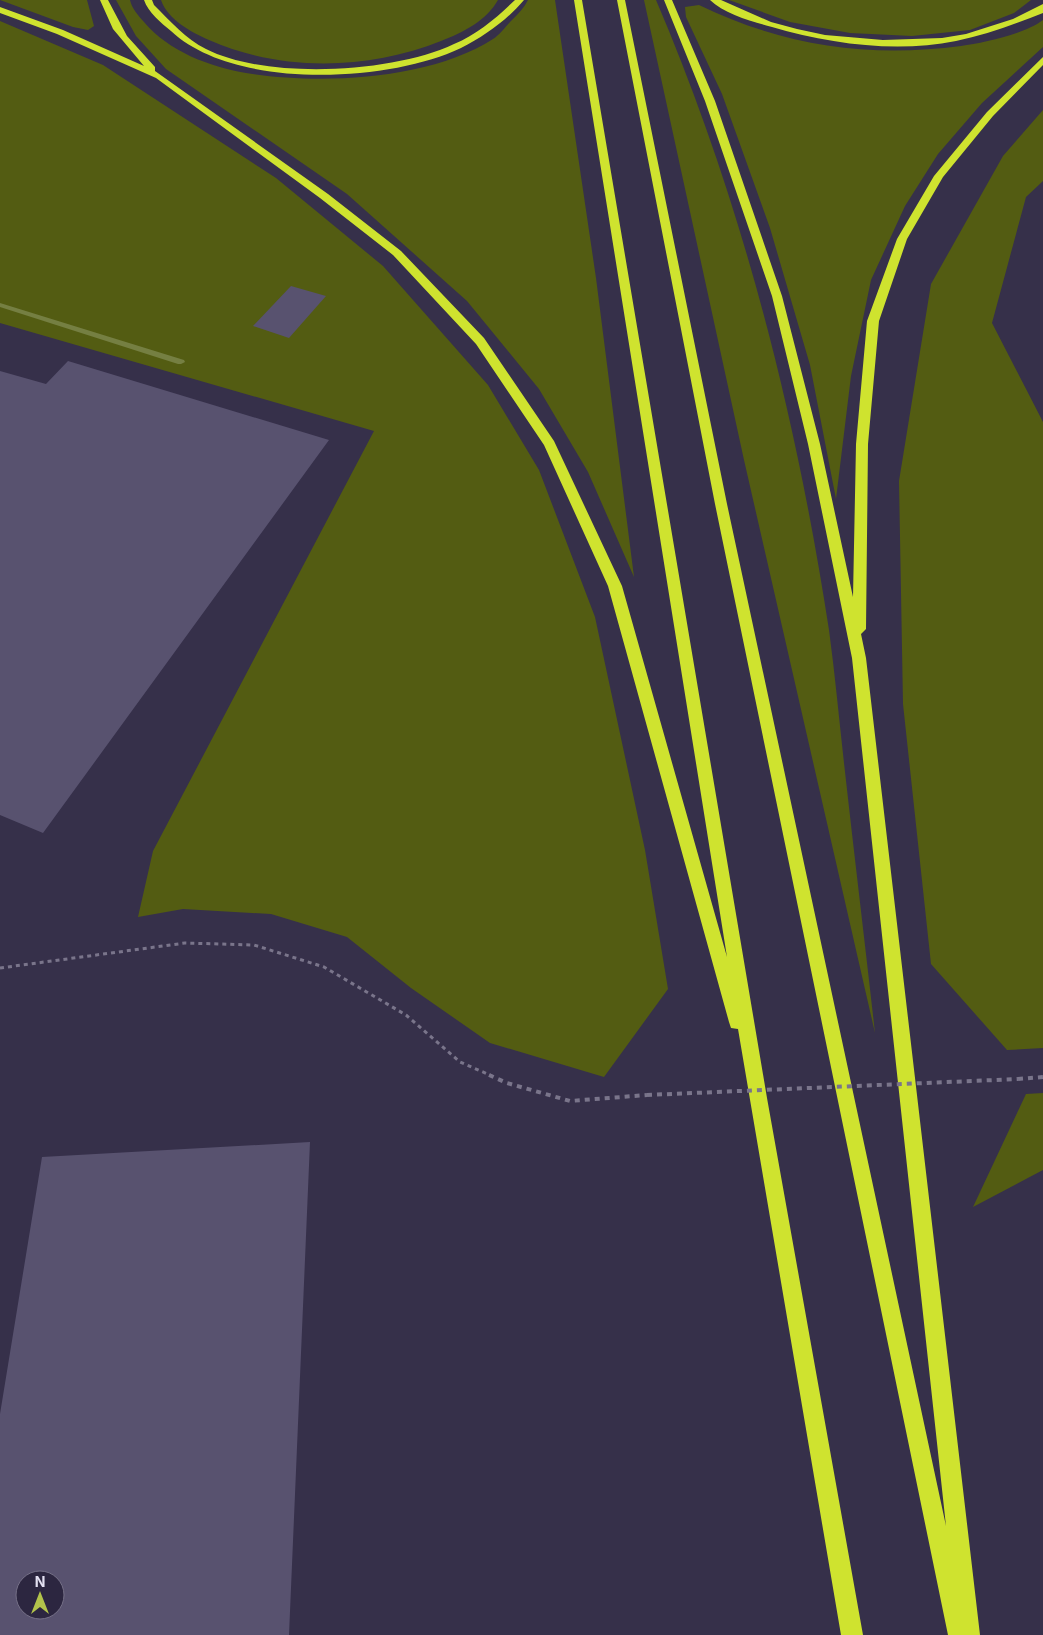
<svg xmlns="http://www.w3.org/2000/svg" width="1043" height="1635" font-family="Inter,sans-serif">
	<style>
		.green { fill: #535c12 }
		.building { fill: #58526f; fill-rule: evenodd }
		.lines { fill: none; stroke-linecap: round; stroke-linejoin: round }
		.path-far1 { stroke: #7a758b; stroke-width: 3; stroke-dasharray: 4 4; stroke-linecap: butt }
		.path { stroke: #7a758b; stroke-width: 4; stroke-dasharray: 5 5; stroke-linecap: butt }
		.lane { fill: #757f42; fill-rule: evenodd }
		.highway { fill: #cfe32f; fill-rule: evenodd }
		.path-bridge { stroke: #7a758b; stroke-width: 4; stroke-dasharray: 5 5; stroke-linecap: butt }
	</style>
	<rect width="100%" height="100%" fill="#36304a"/>
	<!-- green -->
	<g class="green">
		<path d="M0,0H87L94,26L88,30L73,27Z"/>
		<path d="M116,0H130C132,9 138,15 144,22C168,51 210,67 246,73C320,85 429,80 493,39C500,35 506,26 512,20C518,14 524,8 528,0H555L596,278L634,577L588,472L539,389L467,301L347,194L166,69L136,36Z"/>
		<path d="M161,0H498C486,21 464,32 441,41C368,70 281,72 209,40C191,32 168,20 161,0Z"/>
		<path d="M644,0H656C742,201 796,415 829,630C835,674 839,719 844,763C854,853 865,943 875,1033L744,460Z"/>
		<path d="M729,0H1031L1014,13L970,30L912,36L850,33L790,22Z"/>
		<path d="M699,5C784,46 868,58 961,46C983,43 1025,34 1043,20V47L982,103L938,154L905,206L871,280L851,376L836,499L810,365L770,228L722,94L686,17L685,7Z"/>
		<path d="M0,21L103,65L276,178L383,266L488,385L539,470L595,617L645,850L668,989L604,1077L490,1043L411,988L347,937L271,914L183,909L138,917L153,851L374,431L0,323Z"/>
		<path d="M1043,110V181L1026,197L992,323L1043,422V1048L1007,1050L931,964L903,704L899,481L931,284L1003,156Z"/>
		<path d="M1043,1093V1170L973,1207L1026,1094Z"/>
	</g>
	<!-- building -->
	<g class="building">
		<path d="M291,286L326,296L289,338L253,326Z"/>
		<path d="M68,361L329,440L43,833L0,815V371L46,384Z"/>
		<path d="M310,1142L289,1635H0V1414L42,1157ZM25,1580H55V1610H25Z"/>
	</g>
	<g class="lines">
		<!-- path-far1 -->
		<path class="path-far1" d="M0,968L185,943L254,945L324,967L406,1015L460,1062L492,1076"/>
		<!-- path -->
		<g class="path">
			<path d="M489,1075L507,1083L570,1101L647,1095"/>
			<path d="M1018,1079L1043,1077"/>
		</g>
		<!-- lane -->
		<path class="lane" d="M0,303L184,360L185,362L181,364H178L0,307Z"/>
		<!-- highway -->
		<g class="highway">
			<path d="M100,0H108L127,36L155,67V71L328,194L401,251L484,338L554,441L622,586L727,957L574,0H582L767,1098L863,1635H841L738,1029L731,1028L729,1022L608,586L544,445L476,344L393,255L320,198L156,78L57,34L0,13V7L63,30L144,66L113,29Z"/>
			<path d="M144,0H152L154,5C170,21 186,39 206,49C267,80 393,73 454,44C478,34 496,18 515,0H524C507,20 485,36 461,48C387,83 234,90 171,31C161,23 148,12 144,0Z"/>
			<path d="M617,0H625L727,504L946,1526L852,658L808,444L772,296L705,101L664,0H672L715,101L782,296L820,444L853,597L856,444L867,321L897,239L934,176L987,112L1043,57V65L993,116L943,177L907,239L879,321L868,444L866,629L861,634L866,658L980,1635H948L715,504Z"/>
			<path d="M710,0H721L771,22L797,29L825,35L883,40L942,38L966,34L1013,19L1043,4V13C1015,24 986,35 956,41C896,53 830,44 772,27C753,22 724,14 710,0Z"/>
		</g>
		<!-- path-bridge -->
		<path class="path-bridge" d="M647,1095L1018,1079"/>
	</g>
	<!-- north arrow -->
	<g transform="translate(40 1595)"><circle r="24" fill="#2c2640" stroke="#757087"/>
	<path d="M0-4L9 19L0 12L-9 19Z" fill="#b2c34b"/>
	<text y="-8" font-size="14" font-weight="bold" text-anchor="middle" fill="#e3e0f1">N</text>
	</g>
</svg>
